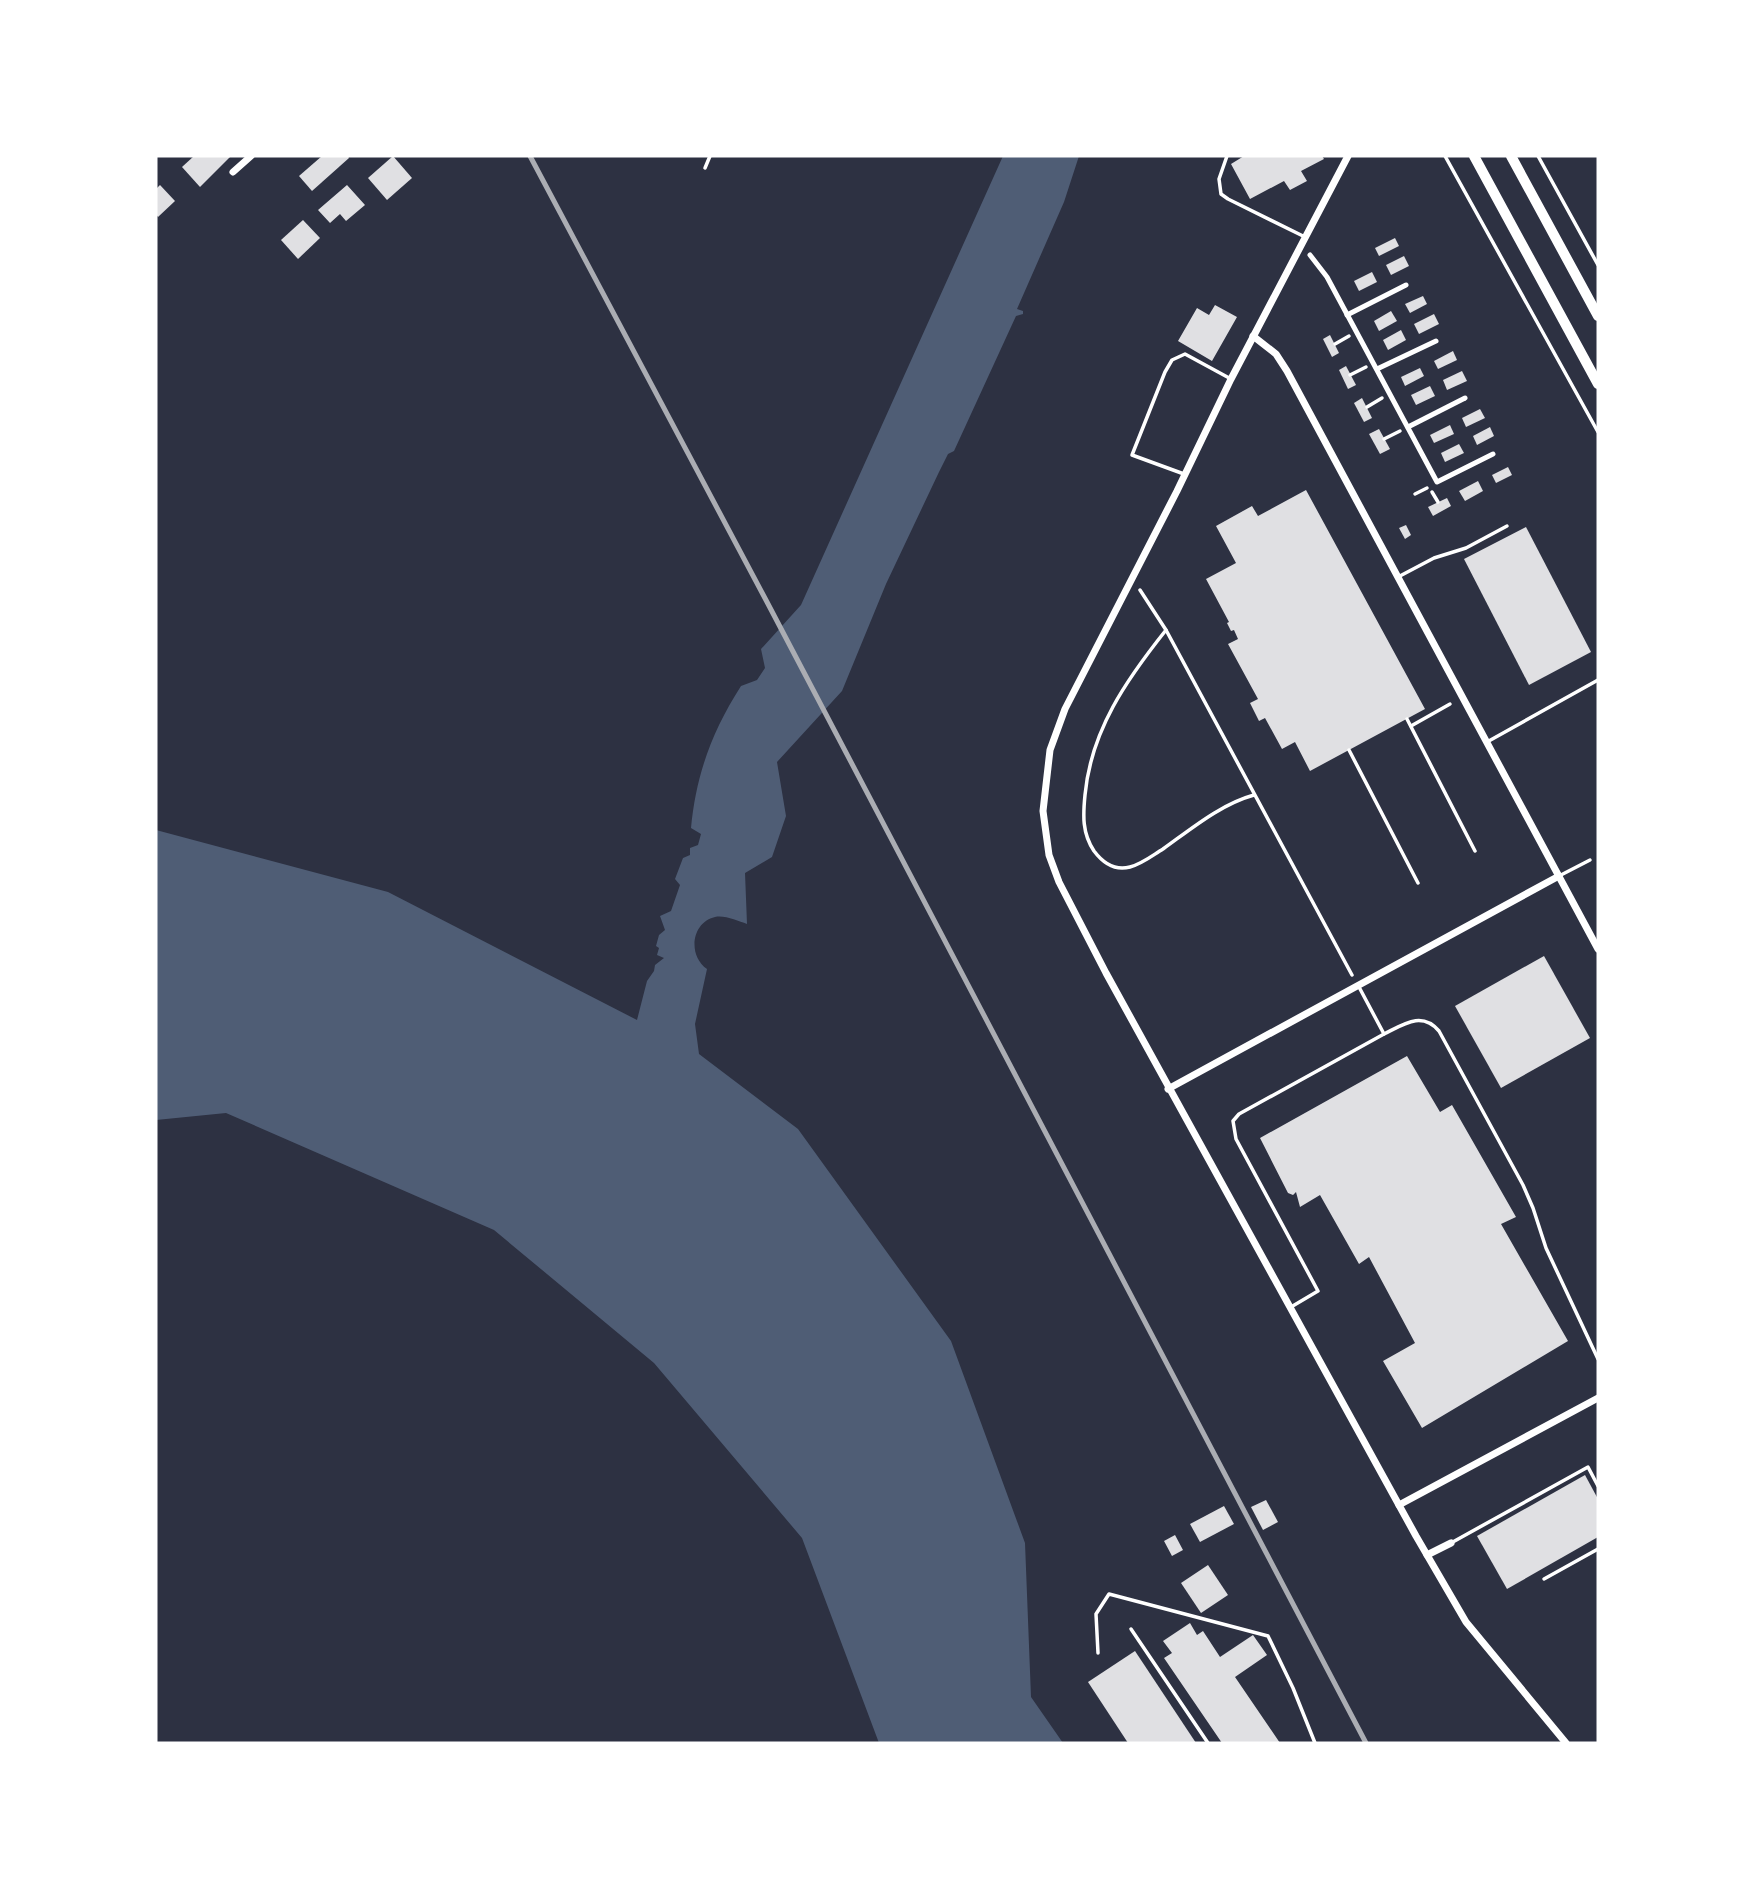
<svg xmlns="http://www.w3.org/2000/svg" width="1754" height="1899" font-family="'Work Sans',sans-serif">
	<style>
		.water { fill: #4f5d75 }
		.building { fill: #e0e0e3 }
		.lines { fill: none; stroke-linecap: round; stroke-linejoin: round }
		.path { stroke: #fff; stroke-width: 3.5 }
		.service { stroke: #fff; stroke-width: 3.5 }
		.pedestrian { stroke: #fff; stroke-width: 5 }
		.minor { stroke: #fff; stroke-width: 7 }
		.primary { stroke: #fff; stroke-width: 10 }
		.rail { stroke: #abadb3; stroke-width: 5 }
	</style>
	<rect width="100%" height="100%" fill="#2d3142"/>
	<!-- water -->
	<path class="water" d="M1003,156H1079L1064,202L1017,309L1023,311V314L1016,316L954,451L948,454L939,472L886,584L842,691L777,762L786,816L772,857L745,873L747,924C738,921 725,915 715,917C692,922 687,955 707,969L695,1024L699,1054L798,1129L951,1341L1025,1543L1031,1697L1063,1743H879L802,1538L654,1363L494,1230L226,1113L156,1120V830L388,892L637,1020L647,981L654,971L655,965L664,958L657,955L659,948L656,946L659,935L665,930L660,916L671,911L680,885L675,879L683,858L690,855V848L698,845L701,834L691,828C696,775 712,731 741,686L757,680L765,668L761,649L801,605Z"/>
	<!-- building -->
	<g class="building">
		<path d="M194,156H231L200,187L182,167Z"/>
		<path d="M322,156H348L349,158L312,191L299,176Z"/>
		<path d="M393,156L412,178L387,200L368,178Z"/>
		<path d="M1244,156H1322L1324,159L1301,171L1307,181L1290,190L1284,181L1250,199L1231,164Z"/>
		<path d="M160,185L175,201L158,217L156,214V189Z"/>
		<path d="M347,185L365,205L346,221L340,214L330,223L318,210Z"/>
		<path d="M303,220L320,238L298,259L281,240Z"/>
		<path d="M1395,238L1399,246L1379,256L1375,248Z"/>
		<path d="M1404,256L1409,266L1391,275L1386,265Z"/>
		<path d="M1372,272L1377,282L1359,291L1354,281Z"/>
		<path d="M1423,296L1427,304L1410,313L1405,304Z"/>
		<path d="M1215,305L1237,317L1212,361L1178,341L1197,308L1209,315Z"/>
		<path d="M1391,311L1397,321L1379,331L1374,321Z"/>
		<path d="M1434,314L1439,324L1419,334L1414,324Z"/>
		<path d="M1401,330L1406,340L1388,350L1383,340Z"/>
		<path d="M1330,335L1339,353L1332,357L1323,339Z"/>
		<path d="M1453,351L1457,360L1438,369L1434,361Z"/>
		<path d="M1346,366L1356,385L1348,389L1339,370Z"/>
		<path d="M1420,368L1424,376L1405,386L1401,377Z"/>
		<path d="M1462,371L1467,381L1447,390L1443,380Z"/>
		<path d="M1430,386L1435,396L1416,405L1411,395Z"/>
		<path d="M1362,398L1372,418L1364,422L1354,403Z"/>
		<path d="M1480,409L1485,418L1466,427L1462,418Z"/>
		<path d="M1450,425L1454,434L1434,443L1430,435Z"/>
		<path d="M1490,427L1494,436L1477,445L1473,436Z"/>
		<path d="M1379,429L1390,449L1380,454L1369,434Z"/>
		<path d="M1459,444L1464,453L1445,462L1441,453Z"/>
		<path d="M1508,467L1512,475L1496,483L1492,475Z"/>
		<path d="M1478,481L1483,491L1465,501L1459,491Z"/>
		<path d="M1306,490L1425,709L1310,771L1295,742L1282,749L1265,718L1259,721L1250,703L1258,699L1228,644L1238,639L1234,630L1231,631L1227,623L1229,622L1206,579L1236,563L1216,526L1252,506L1258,516Z"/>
		<path d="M1447,498L1451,506L1433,516L1428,507Z"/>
		<path d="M1406,525L1411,535L1405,539L1399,528Z"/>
		<path d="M1526,527L1591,652L1529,685L1464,559Z"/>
		<path d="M1544,956L1590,1038L1501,1088L1455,1006Z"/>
		<path d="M1407,1056L1440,1112L1452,1105L1516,1217L1501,1224L1568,1341L1422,1428L1383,1361L1415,1343L1369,1257L1359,1264L1320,1195L1300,1207L1296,1192L1293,1195L1288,1193L1260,1138Z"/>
		<path d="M1585,1475L1598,1499V1537L1507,1589L1477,1536Z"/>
		<path d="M1266,1500L1278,1522L1263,1530L1251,1507Z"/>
		<path d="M1224,1506L1234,1524L1200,1542L1190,1524Z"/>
		<path d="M1175,1535L1183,1550L1172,1556L1164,1541Z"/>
		<path d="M1208,1565L1228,1595L1201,1613L1181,1583Z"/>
		<path d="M1190,1623L1197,1635L1203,1631L1220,1657L1253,1635L1267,1655L1235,1677L1280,1743H1222L1164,1658L1172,1653L1163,1641Z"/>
		<path d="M1135,1651L1196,1743H1128L1088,1682Z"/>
	</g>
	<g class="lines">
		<!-- path -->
		<g class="path">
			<path d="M1445,156L1598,432"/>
			<path d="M1538,156L1598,265"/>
			<path d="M1335,344L1349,336"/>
			<path d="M1350,375L1366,367"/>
			<path d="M1367,407L1382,398"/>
			<path d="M1384,439L1400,431"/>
			<path d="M1432,492L1438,502"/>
			<path d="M1415,494L1427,488"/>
			<path d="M1140,590L1166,630L1352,975"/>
			<path d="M1166,630C1127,679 1091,730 1085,795C1083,815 1082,833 1094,851C1103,863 1115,871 1130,867C1142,864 1153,855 1163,849C1191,829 1221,804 1254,795"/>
			<path d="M1407,719L1475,851"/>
			<path d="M1411,726L1450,704"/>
			<path d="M1349,750L1418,883"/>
		</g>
		<!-- service -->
		<g class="service">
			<path d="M1227,156L1219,179L1221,194L1228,199L1303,236"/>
			<path d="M705,168L710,156"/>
			<path d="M1184,474L1132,455L1165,372L1172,360L1185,354L1231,379"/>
			<path d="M1398,577L1434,558L1466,548L1507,526"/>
			<path d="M1487,742L1598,680"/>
			<path d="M1559,876L1590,860"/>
			<path d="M1359,987L1384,1034C1404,1024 1422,1011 1439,1031L1523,1185L1533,1208L1546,1248L1598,1359"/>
			<path d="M1291,1307L1318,1291L1236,1139L1233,1121L1239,1114L1384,1034"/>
			<path d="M1451,1543L1588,1467L1598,1486"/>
			<path d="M1544,1579L1598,1549"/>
			<path d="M1131,1629L1208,1743"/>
			<path d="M1098,1653L1096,1614L1109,1594L1268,1636L1293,1688L1315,1743"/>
		</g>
		<!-- pedestrian -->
		<g class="pedestrian">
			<path d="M1310,255L1327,277L1437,482L1493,454"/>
			<path d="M1347,315L1406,285"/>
			<path d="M1377,369L1436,341"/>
			<path d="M1408,427L1465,398"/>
		</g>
		<!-- minor -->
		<g class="minor">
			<path d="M1348,156L1231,379L1177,491L1065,709L1050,750L1043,811L1049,855L1059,882L1106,973L1416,1536L1466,1622L1566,1743"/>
			<path d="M233,172L251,156"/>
			<path d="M1253,336L1276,354L1287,371L1598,949"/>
			<path d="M1168,1089L1559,876"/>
			<path d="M1399,1505L1598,1398"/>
			<path d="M1427,1555L1451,1543"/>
		</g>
		<!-- primary -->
		<g class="primary">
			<path d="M1474,156L1598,384"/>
			<path d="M1511,156L1598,316"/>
		</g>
		<!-- rail -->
		<path class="rail" d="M530,156L767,602L1366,1743"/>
	</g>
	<!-- border -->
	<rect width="1754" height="1899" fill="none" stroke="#ffffff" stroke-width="315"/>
</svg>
